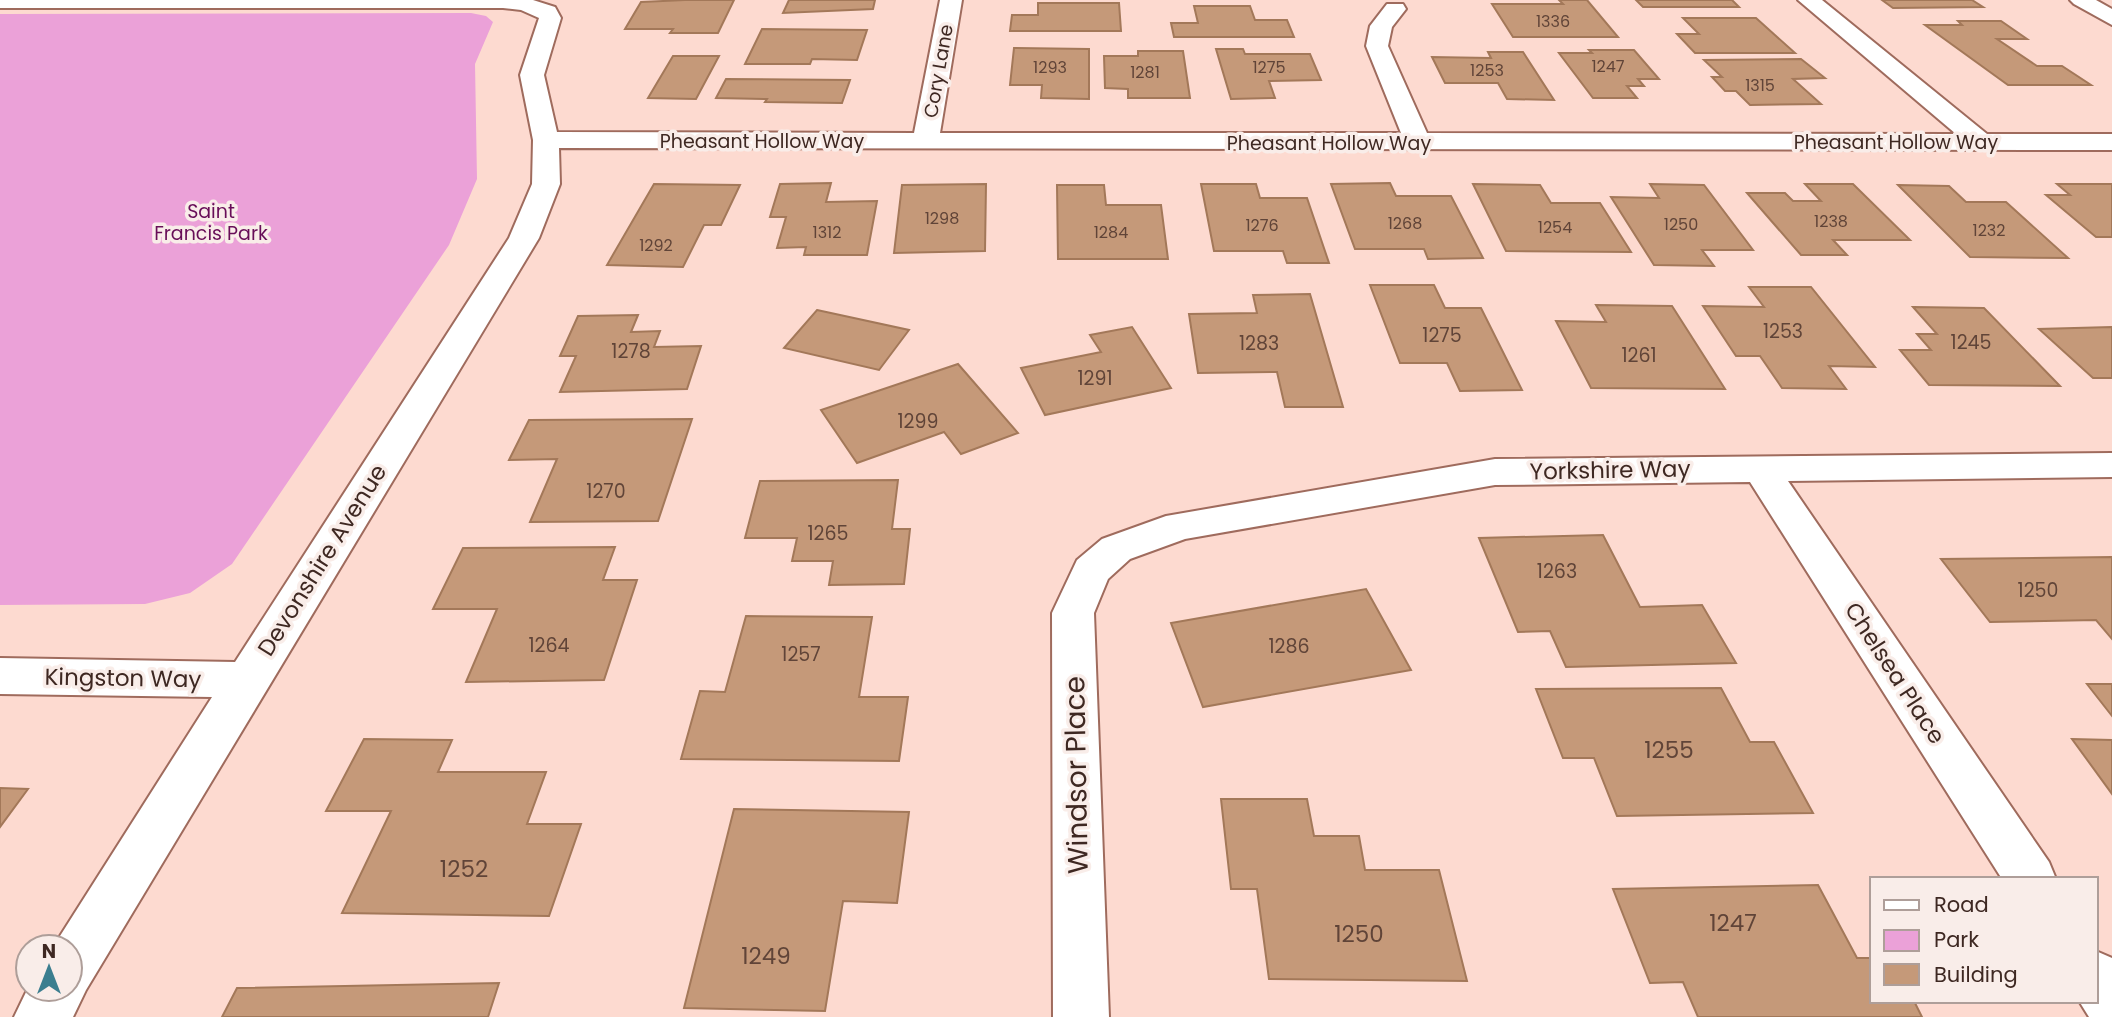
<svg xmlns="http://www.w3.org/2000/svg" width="2112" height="1017" font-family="Poppins,sans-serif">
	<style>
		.green { fill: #eba1d8 }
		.building { fill: #c59979; stroke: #a37859; stroke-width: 2 }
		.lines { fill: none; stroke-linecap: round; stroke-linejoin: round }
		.minor-casing { stroke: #9f6b5d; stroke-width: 4 }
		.tertiary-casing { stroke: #9f6b5d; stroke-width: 4 }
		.minor { fill: #fff; fill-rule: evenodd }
		.tertiary { fill: #fff; fill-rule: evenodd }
		.labels { text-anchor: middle; stroke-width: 7; stroke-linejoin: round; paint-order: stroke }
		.far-number-label { font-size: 16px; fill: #604438 }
		.far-street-label { font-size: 19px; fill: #3e2822; stroke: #f9ede9 }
		.far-park-label { font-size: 19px; fill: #680e58; stroke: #f9ede9 }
		.number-label { font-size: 19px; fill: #604438 }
		.street-label { font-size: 23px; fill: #3e2822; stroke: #f9ede9 }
		.near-number-label { font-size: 23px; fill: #604438 }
		.near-street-label { font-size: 28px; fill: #3e2822; stroke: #f9ede9 }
	</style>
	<rect width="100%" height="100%" fill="#fddad0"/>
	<!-- green -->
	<path class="green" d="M471,13L486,16L493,22L475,64L477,179L449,245L232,564L190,593L145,604L0,605V14Z"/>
	<!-- building -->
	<g class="building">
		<path d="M685,0H734L718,33H670L673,29H625L641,2Z"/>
		<path d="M789,0H875L873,9L783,13Z"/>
		<path d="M1559,0H1587L1618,37H1513L1492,4H1563Z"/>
		<path d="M1636,0H1732L1739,7H1643Z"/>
		<path d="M1882,0H1972L1983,7L1893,8Z"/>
		<path d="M1038,3H1119L1121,31H1010L1012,15H1038Z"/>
		<path d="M1194,6H1250L1255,20H1287L1294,37H1174L1171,23H1198Z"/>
		<path d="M1683,18H1756L1795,53H1695L1677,34H1699Z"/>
		<path d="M1958,21H2001L2027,39H1997L2037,66H2062L2091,85H2008L1925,25H1962Z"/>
		<path d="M762,29L867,30L857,60L812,59L810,64H745Z"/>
		<path d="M1014,48L1089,49V99L1041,98L1042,85H1010Z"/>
		<path d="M1216,49H1243L1245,54H1310L1321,80L1269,81L1275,98L1231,99Z"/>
		<path d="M1589,50H1634L1659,79H1638L1644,86H1627L1637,98H1593L1559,53H1592Z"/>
		<path d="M1138,51H1183L1190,98H1128V89L1105,88L1104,56H1138Z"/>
		<path d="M1488,52H1523L1554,100L1507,99L1498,83H1445L1432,57L1491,58Z"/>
		<path d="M673,56H719L696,99L648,98Z"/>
		<path d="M1801,59L1825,78L1793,79L1821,104L1750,105L1736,91H1725L1712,77H1722L1704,60Z"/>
		<path d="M726,79L850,80L842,103L765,102L767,99L716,98Z"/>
		<path d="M831,183L826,202L877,201L867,255H804L806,247L777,248L786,217H770L780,184Z"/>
		<path d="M1390,183L1396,196H1451L1483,258L1428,259L1424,249H1355L1331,184Z"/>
		<path d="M654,184L740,185L721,225H704L683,267L607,265Z"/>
		<path d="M986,184L985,251L894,253L902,185Z"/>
		<path d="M1201,184H1256L1260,198H1307L1329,263H1287L1283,251H1214Z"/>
		<path d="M1473,184L1540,185L1551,203H1600L1631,252L1506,251Z"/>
		<path d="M1650,184L1704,185L1753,250H1702L1714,266L1654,265L1611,197L1659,198Z"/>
		<path d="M1805,184H1853L1910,240H1833L1847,255H1801L1747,193H1785L1793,201H1821Z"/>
		<path d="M2057,184H2112V237H2096L2046,195H2070Z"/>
		<path d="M1057,185H1104L1106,205H1161L1168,259H1058Z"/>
		<path d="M1898,185L1949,186L1966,202H2006L2068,258L1970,257Z"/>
		<path d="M1370,285H1434L1445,308H1481L1522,390L1460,391L1447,363H1400Z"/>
		<path d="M1749,287H1811L1875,367L1829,366L1846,389L1782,388L1760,356H1736L1703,306L1764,307Z"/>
		<path d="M1310,294L1343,407H1285L1277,372L1198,373L1189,314L1257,313L1253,295Z"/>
		<path d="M1596,305L1672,306L1725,389L1591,388L1556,321L1606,322Z"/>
		<path d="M1913,307L1984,308L2060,386L1929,385L1900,350H1931L1917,334H1937Z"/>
		<path d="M817,310L909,330L879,370L784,348Z"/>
		<path d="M638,315L631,332L660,331L654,347L701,346L687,389L560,392L576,356H560L578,316Z"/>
		<path d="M1132,327L1171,388L1045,415L1021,368L1101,352L1090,335Z"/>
		<path d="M2112,327V378H2093L2039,329Z"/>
		<path d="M958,364L1018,433L961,454L944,432L857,463L821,410Z"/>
		<path d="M692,419L658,521L530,522L557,459L509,460L529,420Z"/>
		<path d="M898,480L892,529H910L904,584L829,585L833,561H792L797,538H745L760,481Z"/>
		<path d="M1603,535L1640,607L1702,605L1736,663L1566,667L1550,631L1518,632L1479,538Z"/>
		<path d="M615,547L603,580H637L604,680L466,682L497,609H433L463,548Z"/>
		<path d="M2112,557V639L2096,620L1990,622L1941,559Z"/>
		<path d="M1366,589L1411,670L1203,707L1171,623Z"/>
		<path d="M746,616L872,617L859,697H908L899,761L681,759L700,691L725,692Z"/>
		<path d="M2087,684H2112V716Z"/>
		<path d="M1721,688L1750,742H1774L1813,813L1617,816L1594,758H1563L1536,689Z"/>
		<path d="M364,739L452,740L438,772H546L527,824H581L549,916L342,913L391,811H326Z"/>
		<path d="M2072,739L2112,740V794Z"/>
		<path d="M0,788L28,789L0,827Z"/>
		<path d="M1221,799H1307L1314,836H1359L1365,870H1439L1467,981L1269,979L1257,889H1231Z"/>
		<path d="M734,809L909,812L897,903L843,901L825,1011L684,1008Z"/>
		<path d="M1818,885L1857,958H1872V1001H1914L1922,1017H1698L1683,982L1650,983L1613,889Z"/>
		<path d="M499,983L488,1017H222L237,988Z"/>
	</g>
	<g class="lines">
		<defs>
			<g id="minor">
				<path d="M0,0H533L555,7L561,18L544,75L557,132L914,133L940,0H962L940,133H1401L1366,46L1370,26L1387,4H1403L1406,9L1392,27L1388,46L1427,133L1956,134L1798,0H1822L1987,134H2112V150L559,148L560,184L539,238L86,990L73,1017H14L28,988L70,989V947H53L212,697L0,694V658L235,662L509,238L532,184L533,140L520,75L539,18L521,10L503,8H0Z"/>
				<path d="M2112,453V477L1788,481L2049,862L2056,879H2002L1750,482L1495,485L1185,539L1130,559L1108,579L1094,613L1109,1017H1053L1052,613L1077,560L1102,539L1166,516L1495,459Z"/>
				<path d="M2096,951L2112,958V1017H2089L2079,1001H2096Z"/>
			</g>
			<path id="tertiary" d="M2070,0H2096L2112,9V25L2074,4Z"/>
		</defs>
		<!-- minor casing -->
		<use href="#minor" class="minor-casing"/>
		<!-- tertiary casing -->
		<use href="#tertiary" class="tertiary-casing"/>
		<!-- minor -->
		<use href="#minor" class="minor"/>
		<!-- tertiary -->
		<use href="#tertiary" class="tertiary"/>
	</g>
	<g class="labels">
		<!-- far-number labels -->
		<g class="far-number-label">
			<text x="1553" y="27">1336</text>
			<text x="1608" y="72">1247</text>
			<text x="1050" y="73">1293</text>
			<text x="1269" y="73">1275</text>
			<text x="1487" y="76">1253</text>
			<text x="1145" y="78">1281</text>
			<text x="1760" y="91">1315</text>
			<text x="942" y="224">1298</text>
			<text x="1831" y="227">1238</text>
			<text x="1405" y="229">1268</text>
			<text x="1681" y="230">1250</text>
			<text x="1262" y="231">1276</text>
			<text x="1555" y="233">1254</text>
			<text x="1989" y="236">1232</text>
			<text x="827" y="238">1312</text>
			<text x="1111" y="238">1284</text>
			<text x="656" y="251">1292</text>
		</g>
		<!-- far-street labels -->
		<g class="far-street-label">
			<text transform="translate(938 71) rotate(-80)" y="7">Cory Lane</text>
			<text x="762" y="148">Pheasant Hollow Way</text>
			<text x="1896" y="149">Pheasant Hollow Way</text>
			<text x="1329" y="150">Pheasant Hollow Way</text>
		</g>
		<!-- far-park labels -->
		<g class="far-park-label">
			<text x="211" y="218">Saint<tspan x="211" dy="22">Francis Park</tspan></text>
		</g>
		<!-- number labels -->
		<g class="number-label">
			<text x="1783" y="338">1253</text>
			<text x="1442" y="342">1275</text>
			<text x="1971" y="349">1245</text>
			<text x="1259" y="350">1283</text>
			<text x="631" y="358">1278</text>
			<text x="1639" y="362">1261</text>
			<text x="1095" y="385">1291</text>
			<text x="918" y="428">1299</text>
			<text x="606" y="498">1270</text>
			<text x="828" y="540">1265</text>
			<text x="1557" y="578">1263</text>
			<text x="2038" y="597">1250</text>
			<text x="549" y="652">1264</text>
			<text x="1289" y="653">1286</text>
			<text x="801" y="661">1257</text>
		</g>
		<!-- street labels -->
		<g class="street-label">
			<text transform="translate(1610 470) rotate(-1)" y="8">Yorkshire Way</text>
			<text transform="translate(322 560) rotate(-58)" y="8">Devonshire Avenue</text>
			<text transform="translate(1895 673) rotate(57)" y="8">Chelsea Place</text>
			<text transform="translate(123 678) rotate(1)" y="8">Kingston Way</text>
		</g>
		<!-- near-number labels -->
		<g class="near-number-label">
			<text x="1669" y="758">1255</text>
			<text x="464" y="877">1252</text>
			<text x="1733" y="931">1247</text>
			<text x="1359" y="942">1250</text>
			<text x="766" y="964">1249</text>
		</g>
		<!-- near-street labels -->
		<g class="near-street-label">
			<text transform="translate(1076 775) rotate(-91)" y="10">Windsor Place</text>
		</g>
	</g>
	<!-- legend -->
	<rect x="1870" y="877" width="228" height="126" fill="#f9ede9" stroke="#ae9e99" stroke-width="2"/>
	<rect x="1884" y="900" width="35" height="10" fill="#ffffff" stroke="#ae9e99" stroke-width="2"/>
	<text x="1934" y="912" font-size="21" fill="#3e2822">Road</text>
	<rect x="1884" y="930" width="35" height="21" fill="#eba1d8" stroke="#ae9e99" stroke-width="2"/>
	<text x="1934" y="947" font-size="21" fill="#3e2822">Park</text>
	<rect x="1884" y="964" width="35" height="21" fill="#c59979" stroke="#ae9e99" stroke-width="2"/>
	<text x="1934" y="982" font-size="21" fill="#3e2822">Building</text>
	<!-- north arrow -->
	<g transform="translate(49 968)"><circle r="33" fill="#f9ede9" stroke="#ae9e99" stroke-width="2"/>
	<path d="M0-5L12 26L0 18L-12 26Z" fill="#3b7e8f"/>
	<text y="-10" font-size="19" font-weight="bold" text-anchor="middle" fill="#3e2822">N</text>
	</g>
</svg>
